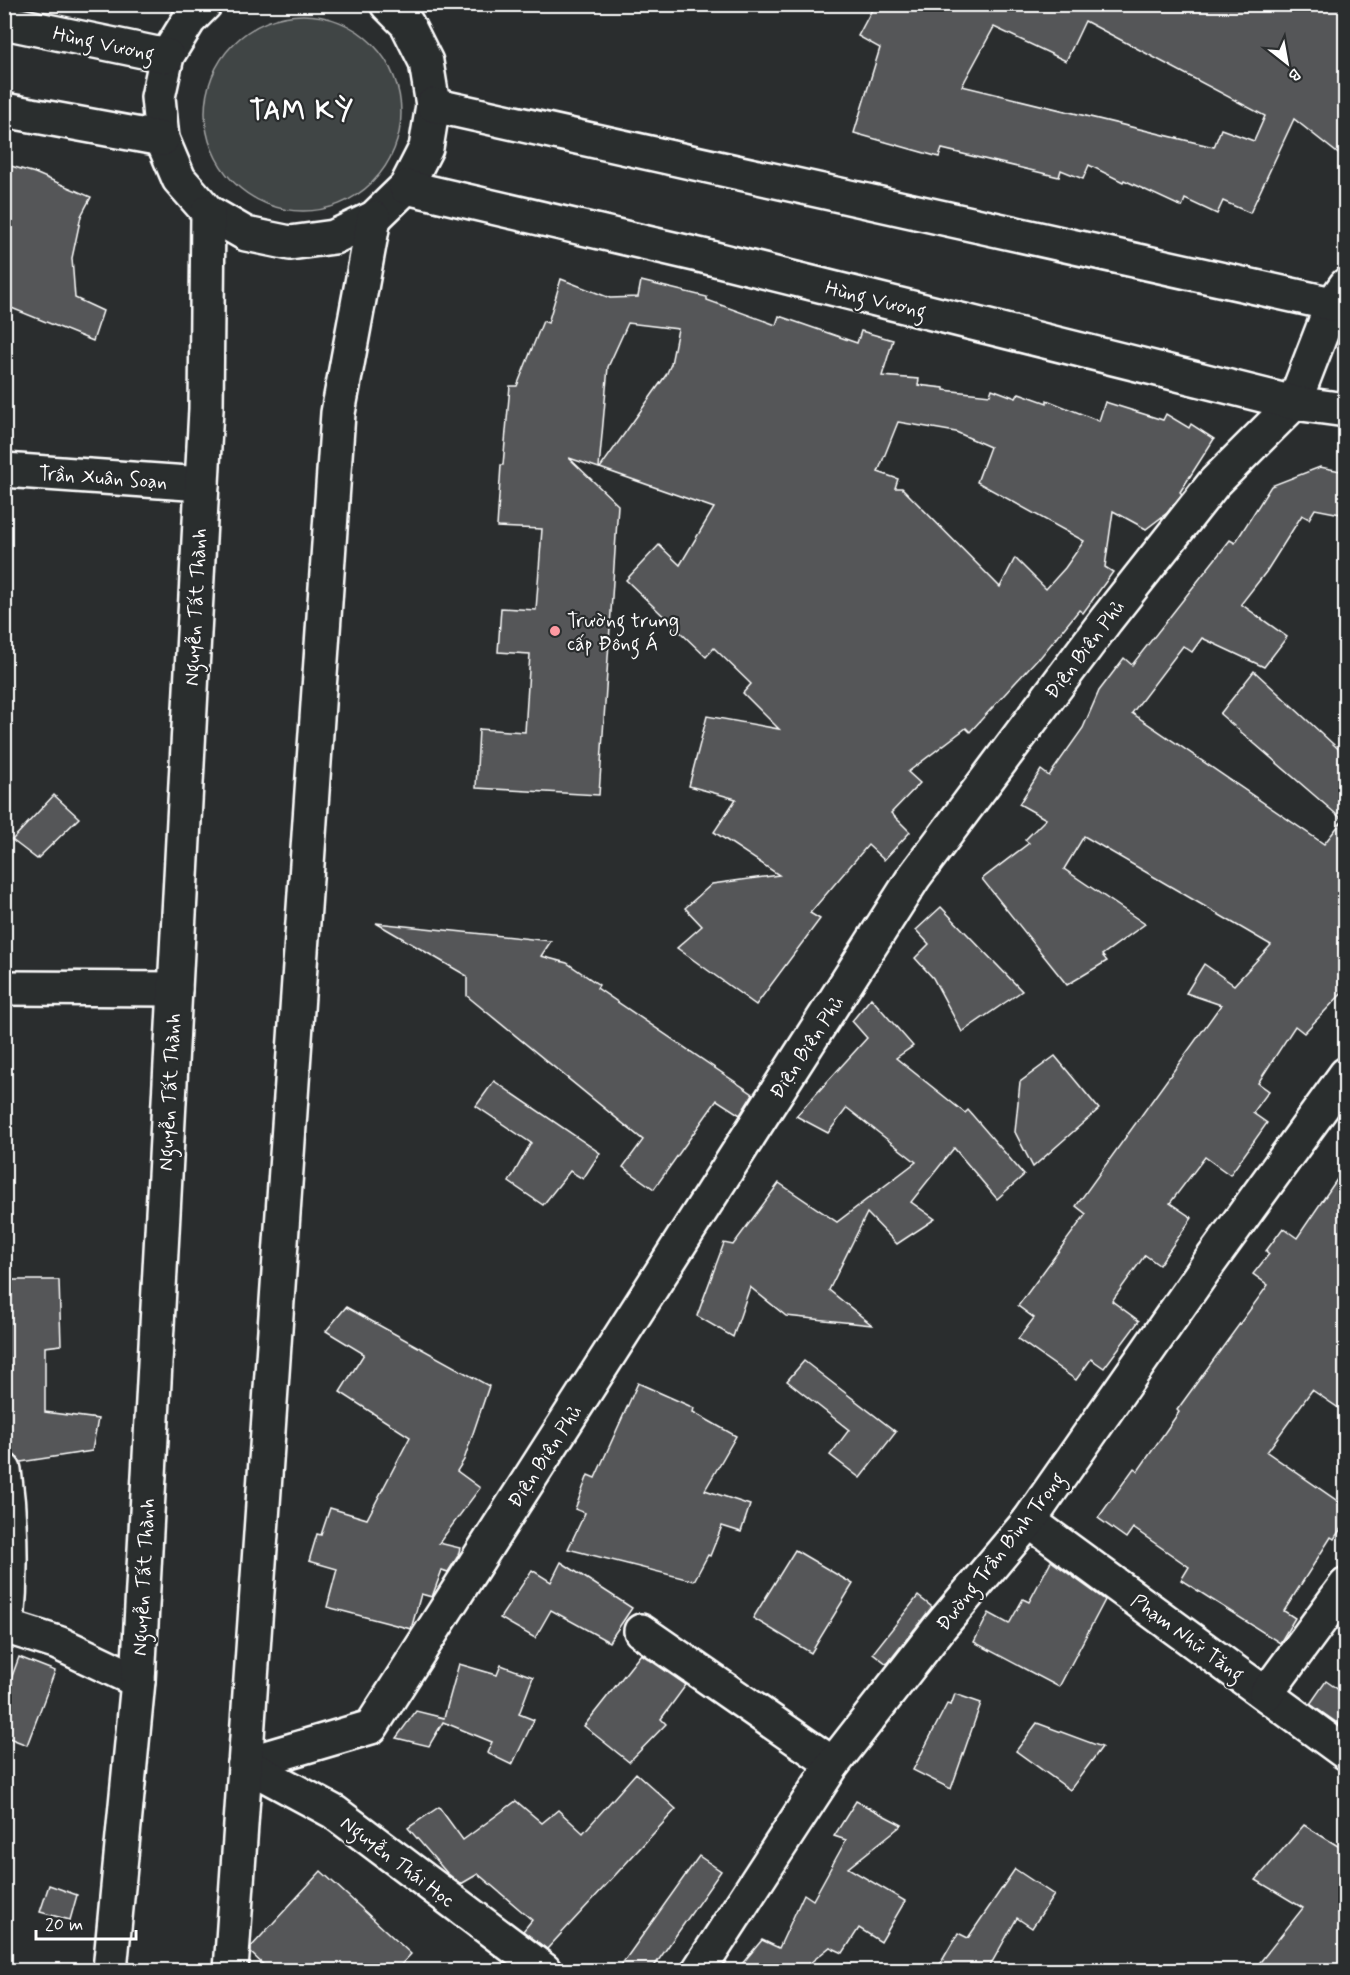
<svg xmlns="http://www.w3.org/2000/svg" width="1350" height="1975" font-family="Mynerve,sans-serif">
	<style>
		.green { fill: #414445; stroke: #a0a2a2; stroke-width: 1.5 }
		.building { fill: #555758; stroke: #fff; stroke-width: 1.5; fill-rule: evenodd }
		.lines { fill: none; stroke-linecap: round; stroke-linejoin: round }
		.minor-casing { stroke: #fff; stroke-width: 38 }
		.secondary-casing { stroke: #fff; stroke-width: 38 }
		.minor { stroke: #2a2d2e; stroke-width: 33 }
		.secondary { stroke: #2a2d2e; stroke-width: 33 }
		.poi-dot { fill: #ff9aa2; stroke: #2a2d2e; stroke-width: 2 }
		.labels { text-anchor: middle; stroke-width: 4.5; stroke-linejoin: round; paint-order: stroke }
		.street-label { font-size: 20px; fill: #fff; stroke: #2a2d2e }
		.poi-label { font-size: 20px; fill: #fff; stroke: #2a2d2e; text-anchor: start }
		.district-label { font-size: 26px; font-weight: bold; letter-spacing: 1.5px; fill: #fff; stroke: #2a2d2e }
	</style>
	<rect width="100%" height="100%" fill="#2a2d2e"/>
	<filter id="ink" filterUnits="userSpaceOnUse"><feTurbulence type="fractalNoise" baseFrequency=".0167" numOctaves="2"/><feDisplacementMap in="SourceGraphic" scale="12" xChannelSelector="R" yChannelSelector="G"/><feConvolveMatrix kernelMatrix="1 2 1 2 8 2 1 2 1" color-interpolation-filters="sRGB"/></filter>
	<g filter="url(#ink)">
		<!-- green -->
		<circle class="green" cx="303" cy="113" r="98"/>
		<!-- building -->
		<g class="building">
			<path d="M875,4H1346V160L1294,119L1250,213L1223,201L1217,214L1185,199L1182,207L1124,180L1123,182L1089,165L1083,179L1061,170L1059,177L942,149L939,157L854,133L880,48L858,36ZM1085,21L1265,116L1254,141L1221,129L1214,147L962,86L994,27L1066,61Z"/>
			<path d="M4,164L35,173L91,197L81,216L72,258L75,298L103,311L93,341L4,305Z"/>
			<path d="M561,279L610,298L638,297L641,281L707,297V300L776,325L779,316L857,343L861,331L893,340L882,376L919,379L918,385L944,388V390L990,395L992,389L1016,398L1019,393L1047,403V400L1099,421L1105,402L1163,420L1166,414L1189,428L1191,424L1214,439L1180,492L1182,494L1167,513L1146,529L1113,511L1105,567L1113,572L1083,613L1079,610L1039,659L1038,658L970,732L966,728L908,772L920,783L891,813L910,832L884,860L868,845L810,913L820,919L756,1005L677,948L702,926L685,908L712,884L779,875L714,832L736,799L689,786L707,716L779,729L743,693L751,684L714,648L706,657L626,580L659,545L680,565L714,508L600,468L666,375L671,364L678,329L628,323L608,367L599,468L569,458L618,505L599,795L476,788L479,729L525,732L530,654L498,652L501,608L536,610L542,529L497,527L501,465H503L510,386H517L543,321L548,323ZM898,422L956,432L990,447L977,482L1084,541L1065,568L1046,589L1015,558L1000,587L902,488H895L898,479L878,472Z"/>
			<path d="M1320,467L1346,472V515L1315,509L1309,519L1302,515L1266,572L1241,604L1287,637L1264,667L1202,638L1192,652L1183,646L1132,713L1324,844L1343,820L1220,714L1254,671L1346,756V989L1304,1033L1295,1026L1258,1083L1269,1091L1253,1113L1267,1123L1230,1175L1205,1157L1170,1203L1192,1218L1159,1265L1145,1255L1112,1301L1139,1321L1104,1368L1091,1359L1076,1380L1018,1339L1034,1318L1018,1306L1086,1214L1076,1206L1221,1005L1186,993L1204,964L1234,985L1271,945L1084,836L1064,869L1145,924L1102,955L1107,961L1067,985L982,879L1029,843L1025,840L1046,819L1019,804L1041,770L1049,776L1083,728L1099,691L1124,658L1132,665L1230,540L1235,543L1271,486Z"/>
			<path d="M54,795L79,818L37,859L12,840Z"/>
			<path d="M941,907L1022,991L962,1032L933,978L915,958L929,944L916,930Z"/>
			<path d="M376,923L551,941L541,956L567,963L599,985L597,988L753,1094L740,1115L717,1100L654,1189L623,1167L643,1140L467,996V976Z"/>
			<path d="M871,998L913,1046L896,1058L965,1113L968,1110L1024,1175L997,1199L954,1148L911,1202L935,1219L897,1244L867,1213L829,1290L872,1325L786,1316L750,1287L733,1337L697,1316L724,1243L733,1245L779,1183L837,1222L916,1162L847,1108L828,1133L796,1116L867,1038L852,1021Z"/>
			<path d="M1055,1056L1099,1109L1033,1167L1015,1132L1020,1082Z"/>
			<path d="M494,1081L600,1153L583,1179L570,1171L543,1205L509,1182L531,1143L476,1106Z"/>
			<path d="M1346,1166V1413L1312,1390L1267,1452L1346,1507V1521L1334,1539L1331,1537L1284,1611L1295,1618L1280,1643L1181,1580L1189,1567L1133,1528L1126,1538L1098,1518L1134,1468L1138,1471L1179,1412L1177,1410L1268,1285L1253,1274L1269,1254L1266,1251L1283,1228L1297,1238Z"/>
			<path d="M4,1280H59L61,1345L45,1347V1412L98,1419L92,1451L21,1462L12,1453L4,1415V1369H9L4,1337Z"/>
			<path d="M346,1307L489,1386L464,1460L457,1471L480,1488L439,1543L460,1548L458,1556L448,1572L442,1570L432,1597L421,1594L411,1629L327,1607L337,1569L309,1561L317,1534L321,1535L330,1508L367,1519L410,1437L340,1392L364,1354L326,1331Z"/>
			<path d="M804,1361L896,1432L860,1478L830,1455L849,1430L787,1381Z"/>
			<path d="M638,1383L694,1408L693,1412L736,1436L705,1490L750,1505L741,1532L722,1526L710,1556L708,1555L694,1581L568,1549L585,1513L575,1509L588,1475L595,1478Z"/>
			<path d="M795,1550L853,1584L811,1653L753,1618Z"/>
			<path d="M1051,1561L1105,1600L1059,1687L974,1642L989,1613L1009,1624L1023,1599L1029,1602Z"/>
			<path d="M561,1562L632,1608L609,1642L551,1610L535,1638L500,1618L532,1570L551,1582Z"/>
			<path d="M918,1596L932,1607L887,1664L873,1653Z"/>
			<path d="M641,1654L686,1685L661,1719L666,1724L629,1762L584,1726Z"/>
			<path d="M19,1657L55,1671L27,1745L4,1736V1677L11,1679Z"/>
			<path d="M459,1664L497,1675L501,1665L533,1677L519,1714L534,1720L512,1765L487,1753L492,1742L443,1722L429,1746L396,1738L416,1711L444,1718Z"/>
			<path d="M1326,1681L1346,1695V1729L1310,1704Z"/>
			<path d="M955,1694L981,1703L951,1789L913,1770L947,1704L951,1705Z"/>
			<path d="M1037,1723L1102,1747L1070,1790L1016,1751Z"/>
			<path d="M636,1773L676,1809L547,1949L523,1931L532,1920L478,1874L461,1884L447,1873L408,1828L439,1807L463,1840L516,1801L542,1823L558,1810L583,1833Z"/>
			<path d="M856,1801L902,1825L848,1868L905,1901L881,1942L859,1928L843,1953L830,1947L810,1963L825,1971H736L762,1940L779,1948L804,1894L813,1900L846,1840L834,1836Z"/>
			<path d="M1304,1825L1346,1851V1971H1253L1303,1908L1256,1880Z"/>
			<path d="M699,1856L721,1871L651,1971H617Z"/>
			<path d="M1015,1869L1054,1895L1032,1928L1017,1918L987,1971H936L958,1933L968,1938Z"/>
			<path d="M321,1871L411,1954L395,1971H270L251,1953V1947Z"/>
			<path d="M49,1885L77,1895L70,1920L40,1912Z"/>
		</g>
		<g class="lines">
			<defs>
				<g id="minor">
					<path d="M4,470L202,484"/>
					<path d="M4,988L175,989"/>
					<path d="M4,1470C11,1522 12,1573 7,1625"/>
					<path d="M1029,1521L1346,1753"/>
					<path d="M4,1626L58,1643L138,1681"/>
					<path d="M641,1631L833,1764"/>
					<path d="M1266,1694L1346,1585"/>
					<path d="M245,1764L371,1727L914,877L1106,620L1214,483L1294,403L1332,305L1346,285"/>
					<path d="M245,1764L334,1812L544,1970"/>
					<path d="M699,1970L833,1764L940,1627L1029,1521L1209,1263L1346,1074"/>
				</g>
				<g id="secondary">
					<path d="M205,4L189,20L167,56L158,97L162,139L179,179L208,212L246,234L290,243L334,237L374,218L406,187L426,148L433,105L426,62L407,24L387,4"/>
					<path d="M4,22L167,56"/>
					<path d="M433,105L1346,307"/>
					<path d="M4,110L162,139"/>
					<path d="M406,187L703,256L1294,403L1346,410"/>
					<path d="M110,1970L138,1681L206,409L208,212"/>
					<path d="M231,1970L338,413L374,218"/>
				</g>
			</defs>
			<!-- minor casing -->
			<use href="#minor" class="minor-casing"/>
			<!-- secondary casing -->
			<use href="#secondary" class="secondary-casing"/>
			<!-- minor -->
			<use href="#minor" class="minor"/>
			<!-- secondary -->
			<use href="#secondary" class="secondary"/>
		</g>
	</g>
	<!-- markers -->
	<circle class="poi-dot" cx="555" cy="631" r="6"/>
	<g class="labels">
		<!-- street labels -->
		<g class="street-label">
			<text transform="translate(104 43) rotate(12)" y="7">Hùng Vương</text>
			<text transform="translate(876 299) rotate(14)" y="7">Hùng Vương</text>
			<text transform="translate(103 477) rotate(4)" y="7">Trần Xuân Soạn</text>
			<text transform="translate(195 607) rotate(-87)" y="7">Nguyễn Tất Thành</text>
			<text transform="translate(1084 649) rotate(-53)" y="7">Điện Biên Phủ</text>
			<text transform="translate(806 1047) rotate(-57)" y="7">Điện Biên Phủ</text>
			<text transform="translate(169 1092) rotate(-87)" y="7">Nguyễn Tất Thành</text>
			<text transform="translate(544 1456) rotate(-57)" y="7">Điện Biên Phủ</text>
			<text transform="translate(1000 1551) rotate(-52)" y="7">Đường Trần Bình Trọng</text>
			<text transform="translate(143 1577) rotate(-87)" y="7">Nguyễn Tất Thành</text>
			<text transform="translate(1188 1637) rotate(36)" y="7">Phạm Nhữ Tăng</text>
			<text transform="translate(398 1861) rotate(37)" y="7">Nguyễn Thái Học</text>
		</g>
		<!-- poi labels -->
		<g class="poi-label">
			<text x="567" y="627">Trường trung<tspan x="567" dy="23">cấp Đông Á</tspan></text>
		</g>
		<!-- district labels -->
		<g class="district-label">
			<text x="302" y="119">TAM KỲ</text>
		</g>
	</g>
	<!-- margin -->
	<rect width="1350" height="1975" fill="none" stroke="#2a2d2e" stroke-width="24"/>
	<rect x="12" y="12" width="1326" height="1951" fill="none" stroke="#fff" stroke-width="2" filter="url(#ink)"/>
	<!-- north arrow -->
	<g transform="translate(1287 63) rotate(149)" stroke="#2a2d2e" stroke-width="4.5" paint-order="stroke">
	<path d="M0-4.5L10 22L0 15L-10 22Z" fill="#ffffff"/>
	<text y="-9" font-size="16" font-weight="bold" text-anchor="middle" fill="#ffffff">B</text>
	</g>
	<!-- scale -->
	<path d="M36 1930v9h100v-9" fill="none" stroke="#ffffff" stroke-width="3"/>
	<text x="45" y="1930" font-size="18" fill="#ffffff" stroke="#2a2d2e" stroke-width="4.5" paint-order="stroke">20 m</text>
</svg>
